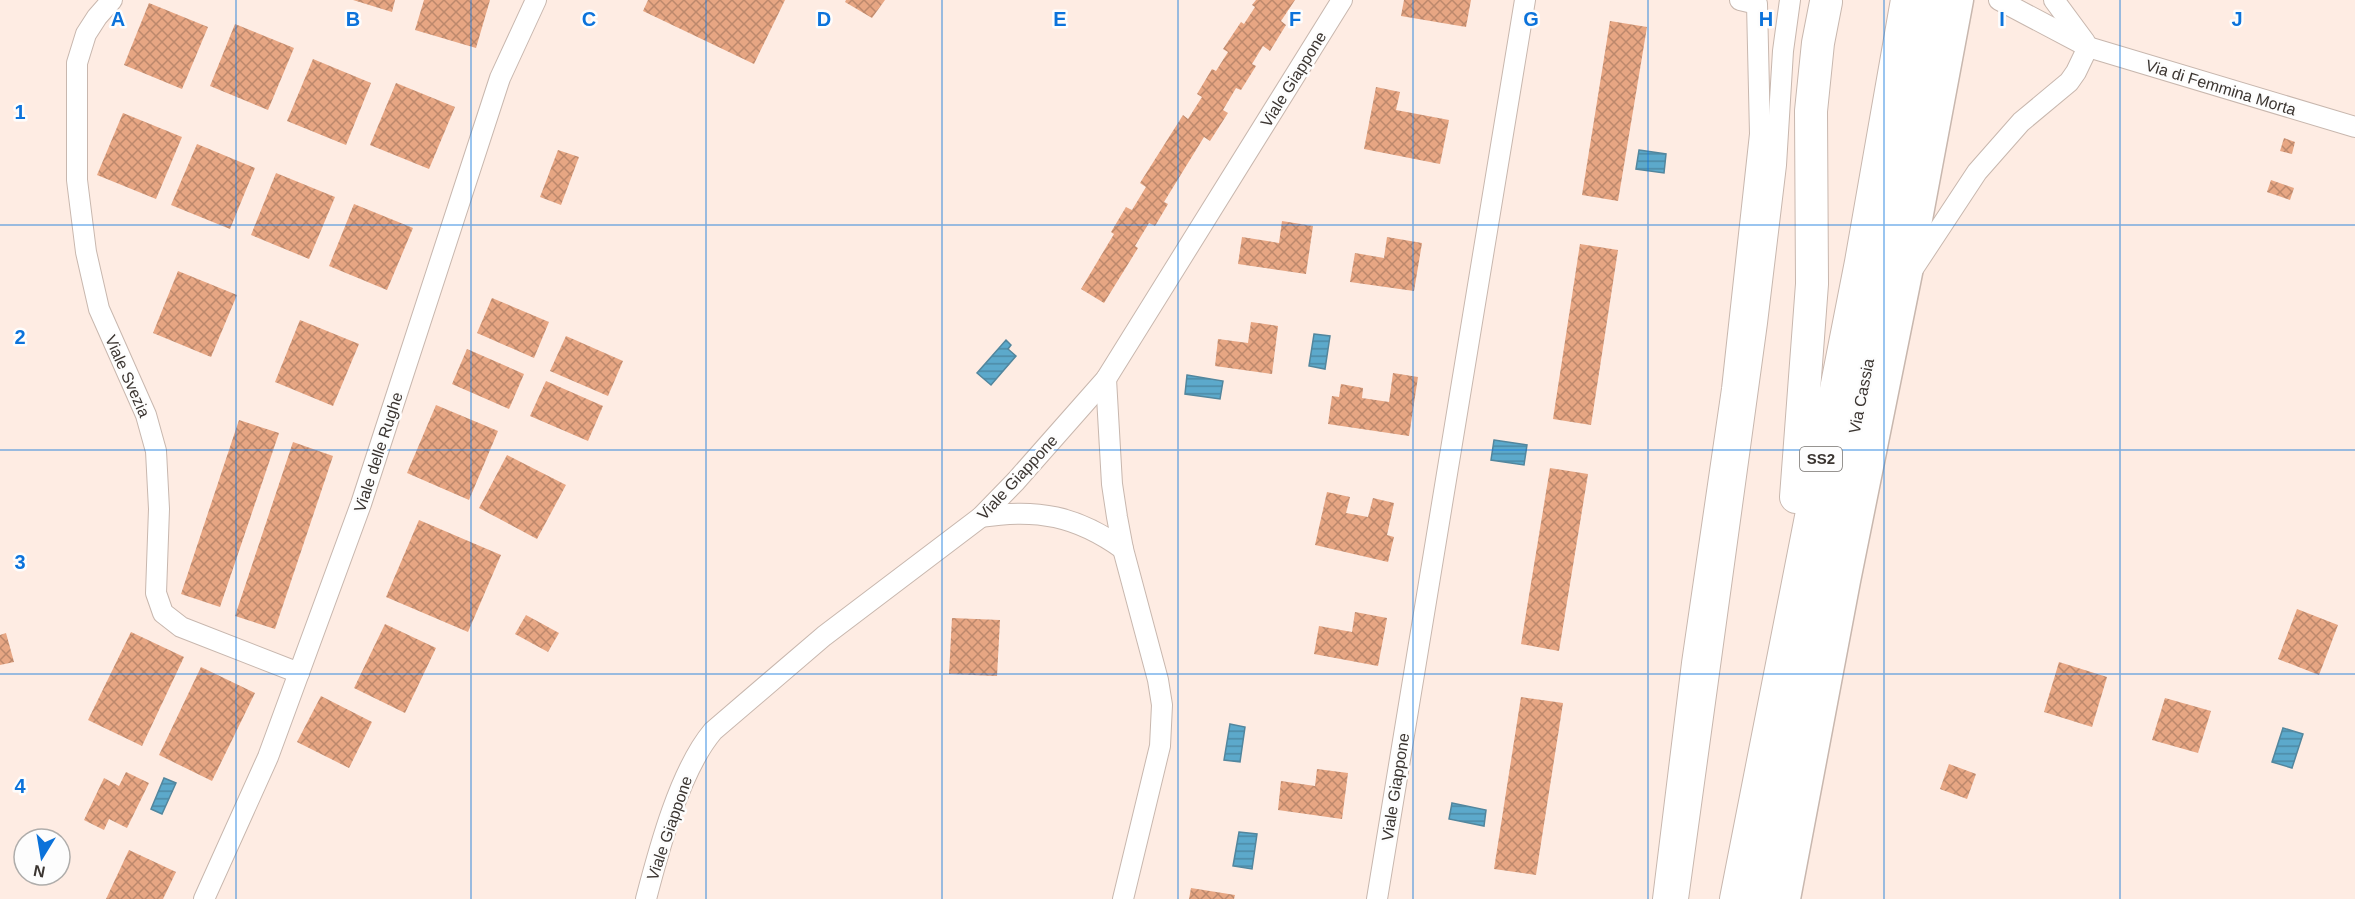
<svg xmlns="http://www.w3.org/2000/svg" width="2355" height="899" font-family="Helvetica,sans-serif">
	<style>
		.water { fill: url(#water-rules); stroke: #52869d; stroke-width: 1.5 }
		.building { fill: url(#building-cross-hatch) }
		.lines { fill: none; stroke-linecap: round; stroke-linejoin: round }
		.minor-casing { stroke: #c8b7ae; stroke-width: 22 }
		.tertiary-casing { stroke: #c8b7ae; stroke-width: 27 }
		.trunk-casing { stroke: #c8b7ae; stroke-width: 34 }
		.minor { stroke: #fff; stroke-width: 20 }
		.tertiary { stroke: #fff; stroke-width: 24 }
		.trunk { stroke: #fff; stroke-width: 32 }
		.grid { fill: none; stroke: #0b72da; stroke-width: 1.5; stroke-opacity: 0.55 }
		.labels { text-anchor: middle; stroke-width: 5; stroke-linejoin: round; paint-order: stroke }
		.shield { fill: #fdfdfd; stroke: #75716e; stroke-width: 1.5 }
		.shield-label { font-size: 15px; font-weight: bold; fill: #3b3531 }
		.street-label { font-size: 16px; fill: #3b3531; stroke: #fdfdfd }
		.grid-label { font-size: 20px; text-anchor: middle; font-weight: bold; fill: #0b72da; stroke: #fdfdfd; stroke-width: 5; stroke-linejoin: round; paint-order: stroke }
	</style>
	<defs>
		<pattern id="water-rules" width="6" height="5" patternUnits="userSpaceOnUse" patternTransform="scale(1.5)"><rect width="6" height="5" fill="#5ca9cb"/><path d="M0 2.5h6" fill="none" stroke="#4d8aa5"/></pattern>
		<pattern id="building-cross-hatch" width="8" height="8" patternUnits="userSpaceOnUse" patternTransform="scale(1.5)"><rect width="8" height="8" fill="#e7a683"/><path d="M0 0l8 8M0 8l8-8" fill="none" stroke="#bc886c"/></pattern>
	</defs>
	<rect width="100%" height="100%" fill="#feece3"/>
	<!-- water -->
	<g class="water">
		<path d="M1639,150L1666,154L1664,173L1636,169Z"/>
		<path d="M1314,334L1330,336L1325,369L1309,366Z"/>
		<path d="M1006,340L1011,345L1008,349L1016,356L991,385L977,373Z"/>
		<path d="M1187,375L1223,381L1220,399L1185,394Z"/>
		<path d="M1494,440L1527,445L1524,465L1491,460Z"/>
		<path d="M1230,724L1245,727L1240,762L1224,760Z"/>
		<path d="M2283,728L2303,734L2292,768L2272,762Z"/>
		<path d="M164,778L176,783L162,814L151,809Z"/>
		<path d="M1452,803L1486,810L1484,826L1449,819Z"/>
		<path d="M1239,832L1257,834L1252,869L1233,866Z"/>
	</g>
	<!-- building -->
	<g class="building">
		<path d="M353,0H395L392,12Z"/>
		<path d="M424,0H490L476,48L415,30Z"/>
		<path d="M648,0H785L754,64L643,11Z"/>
		<path d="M846,0H885L872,18L845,2Z"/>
		<path d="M1256,0H1295L1281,21L1286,25L1270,51L1263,46L1252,64L1256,66L1241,90L1236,88L1223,110L1228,113L1210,141L1204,137L1164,202L1168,204L1155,226L1149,223L1135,246L1138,248L1104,303L1081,289L1114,234L1111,232L1126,207L1132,210L1146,187L1140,183L1183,115L1188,119L1202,97L1197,94L1212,69L1216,71L1228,52L1223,49L1241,22L1244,24L1255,7L1252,5Z"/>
		<path d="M1404,0H1471L1466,27L1401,16Z"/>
		<path d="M149,3L208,27L182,89L124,65Z"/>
		<path d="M1610,21L1647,27L1618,201L1582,195Z"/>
		<path d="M235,24L294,48L268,110L210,86Z"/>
		<path d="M313,59L371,83L346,145L287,121Z"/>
		<path d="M396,83L455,107L429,169L370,145Z"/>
		<path d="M1376,87L1400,92L1396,110L1449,120L1440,164L1364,149Z"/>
		<path d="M123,113L182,137L156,199L97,175Z"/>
		<path d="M2284,138L2295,142L2292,154L2280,151Z"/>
		<path d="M197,144L255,168L230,229L171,205Z"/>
		<path d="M558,150L579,157L561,205L540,197Z"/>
		<path d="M276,173L335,197L309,259L251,235Z"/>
		<path d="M2271,180L2294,188L2290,200L2267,192Z"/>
		<path d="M354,204L413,228L387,290L329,266Z"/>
		<path d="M1282,221L1313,226L1306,274L1238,264L1242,237L1279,243Z"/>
		<path d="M1387,237L1422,243L1414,291L1350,282L1355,253L1384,258Z"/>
		<path d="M1580,244L1618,250L1591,425L1553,419Z"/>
		<path d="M178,271L237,295L211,357L153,333Z"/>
		<path d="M492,298L549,322L534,358L477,333Z"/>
		<path d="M300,320L359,344L333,406L275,382Z"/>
		<path d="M1251,322L1278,326L1272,374L1215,366L1218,339L1248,343Z"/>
		<path d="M566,336L623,361L608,396L550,371Z"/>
		<path d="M467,349L524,374L509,409L452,384Z"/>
		<path d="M1393,373L1418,377L1409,436L1328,424L1332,396L1339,397L1341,384L1363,388L1362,398L1389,402Z"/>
		<path d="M546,381L603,406L588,441L530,416Z"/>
		<path d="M436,405L498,431L469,500L407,473Z"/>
		<path d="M239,420L279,433L220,607L181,594Z"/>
		<path d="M293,442L333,456L275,629L235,616Z"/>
		<path d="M507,455L566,485L537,539L479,508Z"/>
		<path d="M1550,468L1588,474L1559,651L1521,644Z"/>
		<path d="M1327,492L1350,497L1346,513L1368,517L1373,498L1394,503L1387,535L1394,537L1388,562L1315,545Z"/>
		<path d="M419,520L501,555L468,632L386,597Z"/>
		<path d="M2297,609L2338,625L2319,675L2278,659Z"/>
		<path d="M1355,612L1387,618L1378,666L1314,654L1319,626L1352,632Z"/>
		<path d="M526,615L559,633L548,652L515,634Z"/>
		<path d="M952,618L1000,620L997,676L949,674Z"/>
		<path d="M385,624L436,648L405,713L354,688Z"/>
		<path d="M131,632L184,657L142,746L88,720Z"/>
		<path d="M6,633L14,662L0,665V635Z"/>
		<path d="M2059,662L2107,677L2092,727L2044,712Z"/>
		<path d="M201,667L255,693L212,781L159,755Z"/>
		<path d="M321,696L372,722L349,768L297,742Z"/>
		<path d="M1521,697L1563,703L1536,875L1494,869Z"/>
		<path d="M2165,698L2211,711L2198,753L2152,740Z"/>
		<path d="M1949,764L1976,774L1967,799L1940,789Z"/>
		<path d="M1317,769L1348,773L1342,819L1278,810L1281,781L1315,786Z"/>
		<path d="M126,772L149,783L127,828L109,819L104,830L84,820L104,778L119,786Z"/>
		<path d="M129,850L176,872L163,899H106Z"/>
		<path d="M1191,888L1235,895L1234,899H1189Z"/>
	</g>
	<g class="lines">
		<defs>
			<g id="minor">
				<path d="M112,0L97,17L86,34L77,63V180L86,252L99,309L146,415L156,451L159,509L156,593L163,613L181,627L299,673"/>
				<path d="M1999,0L2088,47L2355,127"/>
				<path d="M2054,0L2085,42"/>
				<path d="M1913,269L1977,172L2021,122L2069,82L2076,72L2088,47"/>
				<path d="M1106,379L1112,484L1117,517L1123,549L1158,680L1162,705L1160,746L1123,899"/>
				<path d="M981,517C1037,508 1077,516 1123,549"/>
				<path d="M204,899L268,757L361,504L500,78L536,0"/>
				<path d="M646,899C659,849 680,770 713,731L824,636L981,517L1016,481L1106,379L1342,0"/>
				<path d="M1377,899L1525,0"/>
				<path d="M1663,899L1692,663L1732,389L1760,134L1757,4L1740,0"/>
				<path d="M1678,899L1757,323L1776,165L1783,51L1790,0"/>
			</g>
			<path id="tertiary" d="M1788,899L1848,581L1910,273L1961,0"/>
			<g id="trunk">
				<path d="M1796,497L1812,284L1811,111L1818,43L1826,2"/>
				<path d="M1736,899L1861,262L1907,0"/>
				<path d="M1765,899L1936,0"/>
			</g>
		</defs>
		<!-- minor casing -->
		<use href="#minor" class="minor-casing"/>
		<!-- tertiary casing -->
		<use href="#tertiary" class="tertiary-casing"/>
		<!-- trunk casing -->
		<use href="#trunk" class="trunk-casing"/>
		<!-- minor -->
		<use href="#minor" class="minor"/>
		<!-- tertiary -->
		<use href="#tertiary" class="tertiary"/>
		<!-- trunk -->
		<use href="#trunk" class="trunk"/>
	</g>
	<!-- grid -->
	<path class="grid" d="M236,0V899M471,0V899M706,0V899M942,0V899M1178,0V899M1413,0V899M1648,0V899M1884,0V899M2120,0V899M0,225H2355M0,450H2355M0,674H2355"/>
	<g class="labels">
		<!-- shield labels -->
		<rect class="shield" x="1800" y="447" width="42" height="24" rx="4.5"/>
		<g class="shield-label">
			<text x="1821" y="464">SS2</text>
		</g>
		<!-- street labels -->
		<g class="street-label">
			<text transform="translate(1293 79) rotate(-58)" y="6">Viale Giappone</text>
			<text transform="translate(2221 87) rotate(17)" y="6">Via di Femmina Morta</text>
			<text transform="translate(128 376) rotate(66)" y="6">Viale Svezia</text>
			<text transform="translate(1861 396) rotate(-79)" y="6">Via Cassia</text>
			<text transform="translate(378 452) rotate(-72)" y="6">Viale delle Rughe</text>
			<text transform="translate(1017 477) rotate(-47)" y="6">Viale Giappone</text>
			<text transform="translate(1395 787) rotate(-81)" y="6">Viale Giappone</text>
			<text transform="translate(669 828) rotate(-71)" y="6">Viale Giappone</text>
		</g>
	</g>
	<g class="grid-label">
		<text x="118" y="26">A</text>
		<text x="353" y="26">B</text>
		<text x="589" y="26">C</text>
		<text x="824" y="26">D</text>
		<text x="1060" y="26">E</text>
		<text x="1295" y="26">F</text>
		<text x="1531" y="26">G</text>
		<text x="1766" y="26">H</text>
		<text x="2002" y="26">I</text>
		<text x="2237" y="26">J</text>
		<text x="20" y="119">1</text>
		<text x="20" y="344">2</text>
		<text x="20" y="569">3</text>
		<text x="20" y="793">4</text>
	</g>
	<!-- north arrow -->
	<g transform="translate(42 857) rotate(191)"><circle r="28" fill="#fdfdfd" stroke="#afadab" stroke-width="1.5"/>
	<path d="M0-4.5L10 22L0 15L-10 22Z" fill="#0b72da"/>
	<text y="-9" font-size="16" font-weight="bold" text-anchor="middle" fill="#3b3531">N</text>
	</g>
</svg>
